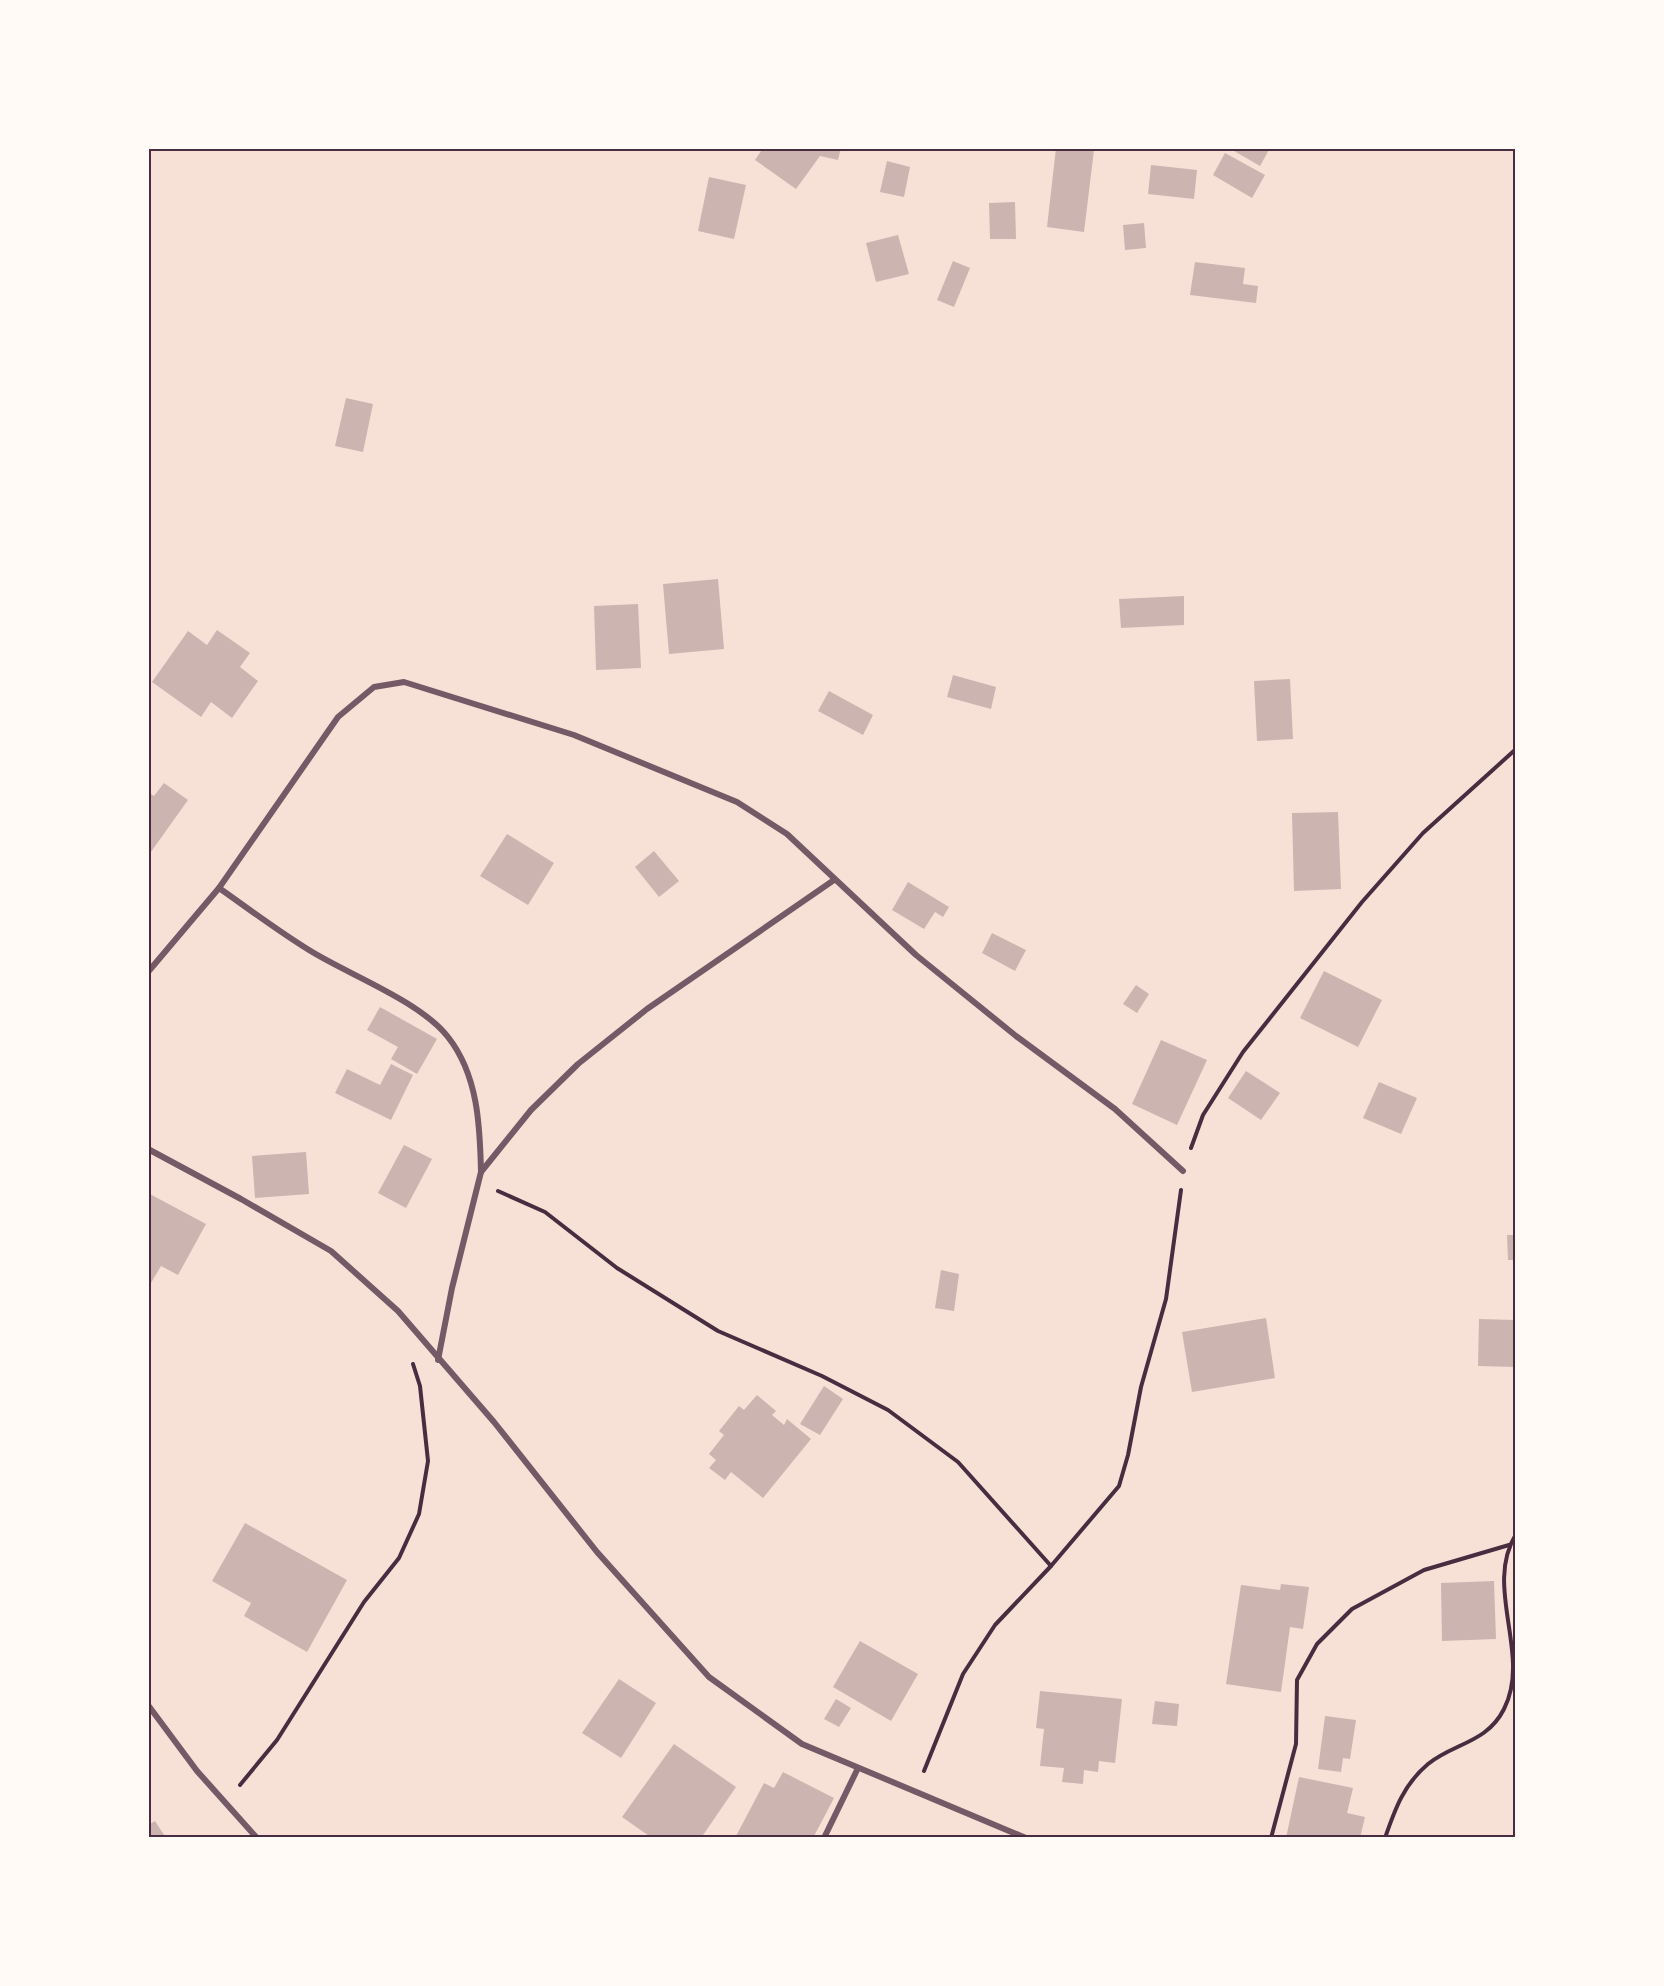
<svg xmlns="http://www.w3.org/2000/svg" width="1664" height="1986" font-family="'Exo 2',sans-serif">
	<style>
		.building { fill: #ccb4b1 }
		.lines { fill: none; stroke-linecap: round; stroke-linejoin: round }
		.path { stroke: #4a2c40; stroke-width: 4 }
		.minor { stroke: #755966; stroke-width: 6 }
		.neatline { fill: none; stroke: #4a2c40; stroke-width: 2 }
	</style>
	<rect width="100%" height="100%" fill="#f7e1d7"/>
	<!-- building -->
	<g class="building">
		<path d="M763,148H841L838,160L820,156L796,189L755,160Z"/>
		<path d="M1056,148L1094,150L1084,232L1047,227Z"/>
		<path d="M1229,148H1270L1260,166Z"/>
		<path d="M1225,153L1265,175L1252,198L1213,175Z"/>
		<path d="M887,161L910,167L904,197L880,192Z"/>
		<path d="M1151,165L1197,170L1194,199L1148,194Z"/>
		<path d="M709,177L746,185L734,239L698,231Z"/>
		<path d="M1015,202L1016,239H990L989,203Z"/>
		<path d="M1144,223L1146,248L1125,250L1123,225Z"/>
		<path d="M898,235L909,274L876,282L866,243Z"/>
		<path d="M953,261L970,268L954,307L937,300Z"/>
		<path d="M1195,262L1245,268L1243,284L1258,286L1256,303L1190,295Z"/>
		<path d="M346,398L373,404L363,452L335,446Z"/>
		<path d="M718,579L724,649L669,654L663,584Z"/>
		<path d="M1184,596V625L1121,628L1119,599Z"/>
		<path d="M638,604L641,668L596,670L594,606Z"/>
		<path d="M217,630L250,653L240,667L258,681L232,718L211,702L201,717L152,682L188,631L207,645Z"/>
		<path d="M953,675L996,687L991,709L947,697Z"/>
		<path d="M1290,679L1293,739L1257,741L1254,681Z"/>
		<path d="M829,691L873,715L863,735L818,711Z"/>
		<path d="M164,783L188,800L148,856V792L154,796Z"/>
		<path d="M1338,812L1341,889L1294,891L1292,813Z"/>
		<path d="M507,834L554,863L528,905L480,876Z"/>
		<path d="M654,851L679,881L659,897L635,867Z"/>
		<path d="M908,882L949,907L943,917L935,912L924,929L892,910Z"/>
		<path d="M992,933L1026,950L1015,971L982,953Z"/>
		<path d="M1324,971L1382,1000L1358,1047L1300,1018Z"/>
		<path d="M1136,985L1149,994L1137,1013L1123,1004Z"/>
		<path d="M380,1007L437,1039L417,1074L391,1059L398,1047L367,1030Z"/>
		<path d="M1161,1040L1207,1060L1177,1125L1132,1104Z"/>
		<path d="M391,1064L413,1075L391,1120L335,1093L347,1069L380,1085Z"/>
		<path d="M1246,1071L1280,1093L1261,1120L1228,1098Z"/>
		<path d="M1379,1082L1417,1098L1401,1134L1363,1118Z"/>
		<path d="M404,1145L432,1159L406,1208L378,1193Z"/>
		<path d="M306,1152L309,1194L255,1198L252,1156Z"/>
		<path d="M148,1193L206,1224L178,1275L161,1266L148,1288Z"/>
		<path d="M1507,1235H1516V1260H1508Z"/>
		<path d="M941,1270L959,1274L954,1311L935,1308Z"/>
		<path d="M1266,1318L1275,1378L1192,1392L1182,1332Z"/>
		<path d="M1479,1319L1516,1320V1367L1478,1366Z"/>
		<path d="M824,1386L843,1399L820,1435L800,1424Z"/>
		<path d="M757,1395L776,1411L772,1415L784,1425L787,1419L811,1439L763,1498L731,1472L725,1480L709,1468L716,1460L709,1454L724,1435L719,1431L739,1406L744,1410Z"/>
		<path d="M245,1523L347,1580L307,1652L244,1616L251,1603L212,1581Z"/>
		<path d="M1494,1581L1496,1639L1442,1641L1441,1583Z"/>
		<path d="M1281,1584L1309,1587L1303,1629L1290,1627L1281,1692L1226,1684L1241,1585L1280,1590Z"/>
		<path d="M860,1641L918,1674L891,1721L833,1687Z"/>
		<path d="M619,1679L656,1703L621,1758L582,1733Z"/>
		<path d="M1040,1691L1122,1699L1115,1763L1099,1761L1098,1772L1084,1770L1083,1784L1062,1782L1064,1768L1040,1766L1044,1729L1036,1728Z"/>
		<path d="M836,1699L851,1708L839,1727L824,1719Z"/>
		<path d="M1155,1701L1179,1704L1177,1726L1152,1724Z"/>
		<path d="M1325,1716L1356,1720L1350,1759L1343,1758L1341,1772L1318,1769Z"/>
		<path d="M674,1744L736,1787L701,1838H652L622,1817Z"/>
		<path d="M783,1772L834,1798L813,1838H735L764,1783L774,1788Z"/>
		<path d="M1299,1777L1353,1788L1347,1813L1365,1817L1360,1838H1286Z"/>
		<path d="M155,1821L166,1838H148V1825Z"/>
	</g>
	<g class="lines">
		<!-- path -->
		<g class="path">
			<path d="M1191,1148L1203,1115L1243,1052L1362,902L1423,833L1516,749"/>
			<path d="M498,1191L545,1212L617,1268L718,1331L822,1376L888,1410L958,1462L1051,1566"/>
			<path d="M924,1771L963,1674L995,1625L1051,1566L1119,1486L1128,1455L1141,1387L1166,1299L1181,1190"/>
			<path d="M240,1785L277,1740L364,1602L399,1558L419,1514L428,1461L420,1386L413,1364"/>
			<path d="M1271,1838L1296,1744L1297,1680L1317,1644L1352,1609L1424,1570L1509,1545"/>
			<path d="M1385,1838C1395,1809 1404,1784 1428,1764C1454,1743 1487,1743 1504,1709C1532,1654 1483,1588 1516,1534"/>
		</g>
		<!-- minor -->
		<g class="minor">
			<path d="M219,888C249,909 278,931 309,950C349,975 420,1001 448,1037C478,1075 480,1126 481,1172"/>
			<path d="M148,972L219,888L338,717L374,687L404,682L574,735L737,802L787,834L916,955L1016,1036L1115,1109L1183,1171"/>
			<path d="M148,1149L241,1199L331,1251L398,1311L494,1422L597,1552L709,1677L802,1744L1026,1838"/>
			<path d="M438,1360L452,1288L481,1172L531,1110L578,1064L647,1009L834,880"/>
			<path d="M148,1705L197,1771L257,1838"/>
			<path d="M824,1838L858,1768"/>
		</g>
	</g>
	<!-- border -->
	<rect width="1664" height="1986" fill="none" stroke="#fffaf5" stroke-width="300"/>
	<rect x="150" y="150" width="1364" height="1686" class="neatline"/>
</svg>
